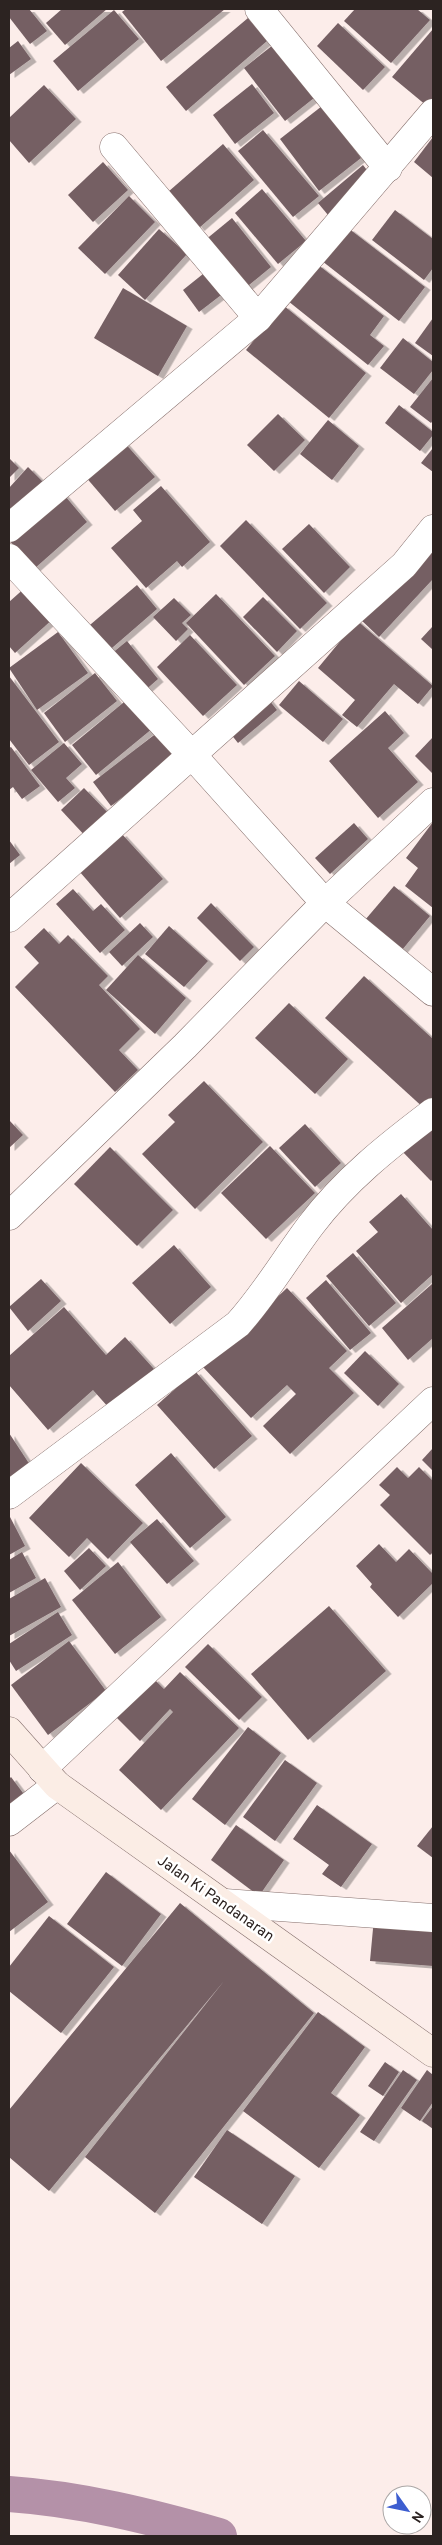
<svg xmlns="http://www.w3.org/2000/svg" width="442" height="2545" font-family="Overpass,sans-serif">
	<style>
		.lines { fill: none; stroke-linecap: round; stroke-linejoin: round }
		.canal { stroke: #b491a8; stroke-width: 36 }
		.building { fill: #745f63; filter: url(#shadow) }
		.minor-casing { stroke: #856f6c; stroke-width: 29 }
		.secondary-casing { stroke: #856f6c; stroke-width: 29 }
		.minor { stroke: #fff; stroke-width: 28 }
		.secondary { stroke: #fbede5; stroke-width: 28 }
		.labels { text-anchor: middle; stroke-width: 5; stroke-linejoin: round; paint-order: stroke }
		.street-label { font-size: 15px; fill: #2c2321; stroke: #fff }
	</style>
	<defs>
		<filter id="shadow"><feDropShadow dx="5.5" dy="3" stdDeviation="0" flood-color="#0004"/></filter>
	</defs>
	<rect width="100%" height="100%" fill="#fcedea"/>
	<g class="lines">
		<!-- canal -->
		<path class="canal" d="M9,2494C81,2499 149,2516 219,2536"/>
	</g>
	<!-- building -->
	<g class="building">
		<path d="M9,9H29L47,31L30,44L9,17Z"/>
		<path d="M62,9H107L65,45L46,23Z"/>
		<path d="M126,9H225L161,61L122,12Z"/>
		<path d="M355,9H417L430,20L391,63L344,21Z"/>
		<path d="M114,10L139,39L78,91L53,61Z"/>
		<path d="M248,18L267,41L186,111L166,87Z"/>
		<path d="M338,23L385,67L363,90L317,46Z"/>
		<path d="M433,29V99L427,106L392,77Z"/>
		<path d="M18,41L31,59L9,75V48Z"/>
		<path d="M273,45L314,98L285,121L244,68Z"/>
		<path d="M252,84L274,113L235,144L213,115Z"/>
		<path d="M44,85L76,119L29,163L9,140V118Z"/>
		<path d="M322,106L361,158L319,191L280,139Z"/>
		<path d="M263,130L319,196L293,217L238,151Z"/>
		<path d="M433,137V178L414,162Z"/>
		<path d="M223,144L254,180L199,228L168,192Z"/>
		<path d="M103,162L128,190L93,222L68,195Z"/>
		<path d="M363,165L373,178L328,215L318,203Z"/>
		<path d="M262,189L306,241L278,264L235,213Z"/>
		<path d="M129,196L155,222L105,274L78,248Z"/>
		<path d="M395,210L433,239V268L424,280L372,240Z"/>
		<path d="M232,218L271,267L243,290L204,241Z"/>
		<path d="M348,228L425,287L399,321L322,261Z"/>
		<path d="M159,229L187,254L145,300L118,275Z"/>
		<path d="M317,264L384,316L370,335L384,346L368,365L288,301Z"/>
		<path d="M208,270L225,292L199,312L183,290Z"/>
		<path d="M123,288L187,326L158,376L94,338Z"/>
		<path d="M283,305L366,373L329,418L246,350Z"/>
		<path d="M433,318V356L415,343Z"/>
		<path d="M403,338L433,362V370L414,394L380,368Z"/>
		<path d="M433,378V420L431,423L410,407Z"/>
		<path d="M399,405L433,432V435L420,451L385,423Z"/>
		<path d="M278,414L305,440L274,471L247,445Z"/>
		<path d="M328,420L359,446L332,480L300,454Z"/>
		<path d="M123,441L155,477L115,511L84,475Z"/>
		<path d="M433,448V472L421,463Z"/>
		<path d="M9,458L19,468L9,478Z"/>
		<path d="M28,467L44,483L9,520V488Z"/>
		<path d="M161,486L210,542L182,567L177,561L146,588L111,548L142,521L133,510Z"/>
		<path d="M60,490L87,522L34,569L9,540Z"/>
		<path d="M246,520L327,603L300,629L220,546Z"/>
		<path d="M309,524L350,567L324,593L282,549Z"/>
		<path d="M433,539V579L379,637L359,618Z"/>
		<path d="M137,585L157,609L105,654L84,630Z"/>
		<path d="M27,586L54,618L15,653L9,646V602Z"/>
		<path d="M216,594L275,656L244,685L186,623Z"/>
		<path d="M263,597L297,631L277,652L243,617Z"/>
		<path d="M174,598L191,615L182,623L188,629L176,641L153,617Z"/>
		<path d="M354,618L433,686L418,704L394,684L357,727L342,715L355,700L318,668L342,639L339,636Z"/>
		<path d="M433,626V650L421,639Z"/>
		<path d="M58,632L88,673L37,710L9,668Z"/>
		<path d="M190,635L237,685L203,716L157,667Z"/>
		<path d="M127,641L158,679L142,693L110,655Z"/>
		<path d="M95,673L117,701L65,742L44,713Z"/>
		<path d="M9,676L59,742L29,765L9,739Z"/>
		<path d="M299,681L343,719L323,742L279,705Z"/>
		<path d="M265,695L277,710L238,743L226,728Z"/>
		<path d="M129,698L153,728L96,775L72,745Z"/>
		<path d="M385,711L404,733L388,748L418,782L378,818L329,761Z"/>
		<path d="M158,732L176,756L111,806L93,782Z"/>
		<path d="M433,737V774L415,756Z"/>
		<path d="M64,743L82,764L66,778L75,788L58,802L31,770Z"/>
		<path d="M11,747L40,786L22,799L13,787L9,790V748Z"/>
		<path d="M84,788L112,817L88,839L61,810Z"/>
		<path d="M433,822V908L405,886L418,868L406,858Z"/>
		<path d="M354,823L368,839L330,874L315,858Z"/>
		<path d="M121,833L163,879L120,918L79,871Z"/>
		<path d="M9,840L20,855L9,864Z"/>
		<path d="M394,886L430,916L402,950L365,920Z"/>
		<path d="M73,889L93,911L101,904L125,930L100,953L56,904Z"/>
		<path d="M211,903L254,947L240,961L197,918Z"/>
		<path d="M140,923L153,937L122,966L109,952Z"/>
		<path d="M169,926L208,961L184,987L145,954Z"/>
		<path d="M44,928L59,944L68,935L108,976L99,985L140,1029L119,1050L138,1070L115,1092L15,987L39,963L24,947Z"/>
		<path d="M138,955L186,998L155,1034L106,990Z"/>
		<path d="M364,976L433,1039V1101L426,1110L325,1018Z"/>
		<path d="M289,1003L348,1059L315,1094L255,1038Z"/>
		<path d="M204,1081L263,1142L195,1209L142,1154L175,1122L168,1115Z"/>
		<path d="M9,1120L23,1135L9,1148Z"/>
		<path d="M425,1122L433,1131V1179L431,1181L399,1148Z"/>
		<path d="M305,1124L341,1163L315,1187L279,1148Z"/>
		<path d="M270,1146L315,1193L266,1239L221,1193Z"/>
		<path d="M110,1147L173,1210L137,1246L74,1184Z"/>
		<path d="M401,1194L433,1230V1274L401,1303L356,1251L378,1232L369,1222Z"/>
		<path d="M174,1245L211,1287L170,1324L132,1283Z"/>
		<path d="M353,1253L396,1303L369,1326L326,1276Z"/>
		<path d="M41,1279L61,1301L28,1331L9,1307Z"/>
		<path d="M326,1280L371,1333L350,1350L306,1298Z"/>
		<path d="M432,1284L433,1338L408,1360L382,1328Z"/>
		<path d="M287,1288L347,1351L329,1368L354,1393L290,1454L263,1426L296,1394L287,1385L251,1418L203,1367Z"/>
		<path d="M64,1307L106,1355L125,1337L154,1369L109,1408L93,1390L48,1430L9,1385V1356Z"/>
		<path d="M365,1351L399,1384L378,1406L344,1373Z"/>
		<path d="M195,1371L252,1436L214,1469L157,1405Z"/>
		<path d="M9,1433L32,1468L9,1484Z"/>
		<path d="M433,1448V1471L422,1460Z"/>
		<path d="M171,1453L226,1517L190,1548L135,1485Z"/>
		<path d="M81,1463L143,1523L108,1559L87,1538L69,1557L29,1518Z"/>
		<path d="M397,1467L408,1478L419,1467L433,1481V1552L430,1555L380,1505L390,1495L379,1485Z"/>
		<path d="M9,1515L25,1546L9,1555Z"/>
		<path d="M157,1519L194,1561L167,1584L130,1542Z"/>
		<path d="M379,1544L396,1562L409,1549L433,1574V1583L398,1617L370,1587L372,1584L356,1566Z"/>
		<path d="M89,1548L106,1566L80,1590L64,1571Z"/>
		<path d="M22,1552L36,1578L9,1593V1560Z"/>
		<path d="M118,1562L161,1617L115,1654L72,1600Z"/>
		<path d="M45,1578L61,1607L9,1636V1599Z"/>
		<path d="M329,1606L386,1671L308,1740L251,1674Z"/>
		<path d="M58,1612L72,1635L16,1671L9,1660V1644Z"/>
		<path d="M69,1641L106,1691L48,1735L11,1685Z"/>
		<path d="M208,1644L262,1697L239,1720L185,1667Z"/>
		<path d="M180,1672L239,1728L161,1810L119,1770L173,1712L170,1709L140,1741L116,1717L153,1678L164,1689Z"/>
		<path d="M248,1727L281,1753L225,1825L192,1799Z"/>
		<path d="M285,1760L317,1783L275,1841L243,1817Z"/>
		<path d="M11,1777L29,1801L9,1816V1779Z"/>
		<path d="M317,1805L372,1844L341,1887L322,1874L329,1865L293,1839Z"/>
		<path d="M236,1825L284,1860L259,1896L211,1860Z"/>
		<path d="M433,1826V1858L417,1846Z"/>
		<path d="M9,1850L48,1902L9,1932Z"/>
		<path d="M106,1872L161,1914L122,1966L67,1924Z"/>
		<path d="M180,1903L314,2013L155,2213L85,2157L224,1981L49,2191L9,2157V2110Z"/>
		<path d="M49,1916L114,1967L61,2033L9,1991V1967Z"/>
		<path d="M374,1918L433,1923V1966L370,1961Z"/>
		<path d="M318,2012L365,2047L331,2093L360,2115L319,2168L243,2111Z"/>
		<path d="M385,2062L399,2072L383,2096L368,2086Z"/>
		<path d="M403,2070L417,2080L374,2141L360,2132Z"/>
		<path d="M427,2070L433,2075V2102L420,2121L401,2108Z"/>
		<path d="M433,2106V2129L422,2121Z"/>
		<path d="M227,2130L295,2176L262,2224L194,2177Z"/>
	</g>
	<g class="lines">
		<defs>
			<g id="minor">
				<path d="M259,9L388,168"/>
				<path d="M114,147L258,318"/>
				<path d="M9,528L258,318L433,113"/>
				<path d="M9,558L192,755L325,903L433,992"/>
				<path d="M9,918L404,565L433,529"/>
				<path d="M9,1216L185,1046L325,903L433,802"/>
				<path d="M9,1495L238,1324C266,1293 286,1258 311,1225C345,1180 388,1146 433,1112"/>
				<path d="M42,1769L433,1401"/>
				<path d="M9,1822L57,1785"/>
				<path d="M225,1903L433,1918"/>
			</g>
			<path id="secondary" d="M9,1731L57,1785L433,2053"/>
		</defs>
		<!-- minor casing -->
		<use href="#minor" class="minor-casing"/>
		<!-- secondary casing -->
		<use href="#secondary" class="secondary-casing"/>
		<!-- minor -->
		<use href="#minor" class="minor"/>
		<!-- secondary -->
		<use href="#secondary" class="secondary"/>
	</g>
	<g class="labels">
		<!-- street labels -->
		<g class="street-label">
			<text transform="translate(216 1898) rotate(35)" y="5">Jalan Ki Pandanaran</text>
		</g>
	</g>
	<!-- border -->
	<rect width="442" height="2545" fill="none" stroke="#2c2321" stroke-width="20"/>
	<!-- north arrow -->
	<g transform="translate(407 2510) rotate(123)"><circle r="24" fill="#ffffff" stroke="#aba7a6"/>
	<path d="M0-4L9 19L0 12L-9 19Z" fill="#3d5ed0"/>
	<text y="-8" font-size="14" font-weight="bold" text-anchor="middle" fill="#2c2321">N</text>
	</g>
</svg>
